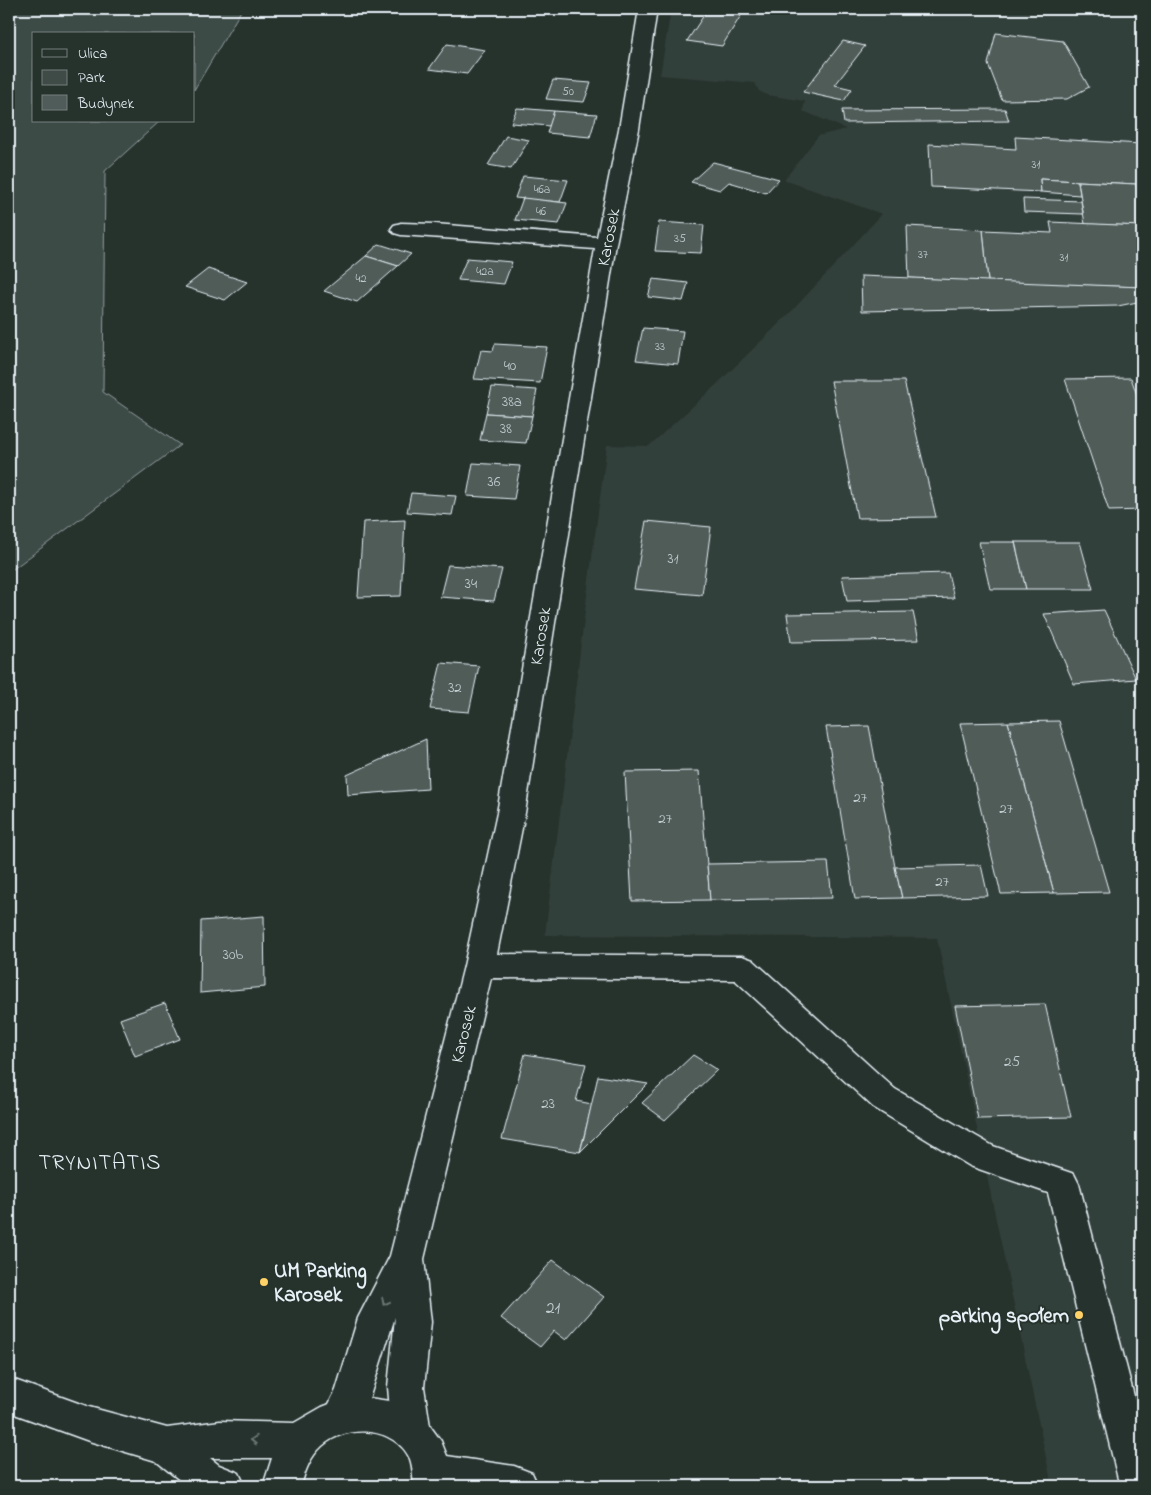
<svg xmlns="http://www.w3.org/2000/svg" width="1151" height="1495" font-family="'Indie Flower',sans-serif">
	<style>
		.built { fill: #333f3a }
		.green { fill: #3e4b47; stroke: #939ea0 }
		.building { fill: #505c59; stroke: #e8f1f8 }
		.lines { fill: none; stroke-linecap: round; stroke-linejoin: round }
		.minor-casing { stroke: #e8f1f8; stroke-width: 3 }
		.major-casing { stroke: #e8f1f8; stroke-width: 3 }
		.minor { fill: #26332d; fill-rule: evenodd }
		.major { fill: #26332d; fill-rule: evenodd }
		.oneway { stroke: #6a7674 }
		.poi-dot { fill: #ffd166; stroke: #26332d; stroke-width: 2 }
		.labels { text-anchor: middle; stroke-width: 4; stroke-linejoin: round; paint-order: stroke }
		.far-number-label { font-size: 12px; fill: #c2ccd0 }
		.number-label { font-size: 15px; fill: #c2ccd0 }
		.street-label { font-size: 18px; fill: #e8f1f8; stroke: #26332d }
		.near-number-label { font-size: 18px; fill: #c2ccd0 }
		.near-poi-label { font-size: 21px; font-weight: bold; fill: #e8f1f8; stroke: #26332d; text-anchor: start }
		.near-neighbourhood-label { font-size: 22px; letter-spacing: 1px; fill: #e8f1f8; stroke: #26332d }
	</style>
	<rect width="100%" height="100%" fill="#26332d"/>
	<filter id="ink" filterUnits="userSpaceOnUse"><feTurbulence type="fractalNoise" baseFrequency=".02" numOctaves="2"/><feDisplacementMap in="SourceGraphic" scale="10" xChannelSelector="R" yChannelSelector="G"/><feConvolveMatrix kernelMatrix="1 2 1 2 8 2 1 2 1" color-interpolation-filters="sRGB"/></filter>
	<g filter="url(#ink)">
		<!-- built -->
		<path class="built" d="M671,9H1142V1486H1052L937,938L545,935L587,595L607,445L649,446L713,388L790,313L882,214L784,180L818,136L846,129L803,111L805,101L767,95L759,91L755,83L660,75Z"/>
		<!-- green -->
		<path class="green" d="M9,9H242L194,90V34H34V121H160L105,171L103,392L180,445L9,572Z"/>
		<!-- building -->
		<g class="building">
			<path d="M708,9H745L722,46L687,41Z"/>
			<path d="M996,33L1063,41L1089,87L1067,99L1002,100L988,64Z"/>
			<path d="M843,41L865,46L835,85L852,89L844,101L803,92Z"/>
			<path d="M447,44L485,50L467,74L429,69Z"/>
			<path d="M553,80L591,83L584,102L546,99Z"/>
			<path d="M517,108L554,111L550,126L511,123Z"/>
			<path d="M1005,109L1009,121L844,123L842,110Z"/>
			<path d="M554,111L597,114L590,137L547,133Z"/>
			<path d="M506,136L529,140L511,169L488,165Z"/>
			<path d="M1015,137L1142,144V212L1136,184L1040,179L1041,192L931,187L929,144L1016,149Z"/>
			<path d="M713,162L779,179L766,193L729,182L720,190L691,182Z"/>
			<path d="M523,176L568,180L560,202L515,198Z"/>
			<path d="M1040,179L1078,181L1080,195L1041,192Z"/>
			<path d="M1078,181L1136,184L1142,212V226L1085,224Z"/>
			<path d="M523,198L567,203L559,224L515,220Z"/>
			<path d="M1023,199L1081,201L1083,214L1024,212Z"/>
			<path d="M659,222L704,225L701,253L655,251Z"/>
			<path d="M1050,222L1142,226V287L988,282L983,230L1052,233Z"/>
			<path d="M907,226L983,230L988,282L909,278Z"/>
			<path d="M379,244L411,254L398,266L366,256Z"/>
			<path d="M366,256L398,266L357,302L324,291Z"/>
			<path d="M467,258L512,262L504,284L458,280Z"/>
			<path d="M208,269L247,282L225,300L185,287Z"/>
			<path d="M861,276L1142,287V301L1118,306L862,311Z"/>
			<path d="M653,279L688,283L683,301L648,297Z"/>
			<path d="M643,328L683,331L678,364L636,360Z"/>
			<path d="M495,344L547,347L540,383L474,379L481,350L493,351Z"/>
			<path d="M1131,378L1142,409V510L1109,511L1065,379Z"/>
			<path d="M831,381H904L936,517L857,518Z"/>
			<path d="M492,387L537,390L532,416L486,413Z"/>
			<path d="M486,413L532,416L526,443L480,440Z"/>
			<path d="M473,463L520,466L514,499L467,496Z"/>
			<path d="M411,493L456,496L452,515L407,512Z"/>
			<path d="M405,520L401,596L358,597L363,522Z"/>
			<path d="M646,521L711,527L702,595L634,589Z"/>
			<path d="M979,542H1015L1026,589H990Z"/>
			<path d="M1015,542H1080L1093,589H1026Z"/>
			<path d="M448,565L502,569L494,601L440,597Z"/>
			<path d="M948,573L954,598L847,601L842,576Z"/>
			<path d="M1104,610L1136,679L1074,684L1044,614Z"/>
			<path d="M913,612L919,640L791,642L787,614Z"/>
			<path d="M441,663L479,666L469,712L430,709Z"/>
			<path d="M1059,721L1109,892L1054,893L1008,722Z"/>
			<path d="M1008,722L1054,893L1001,894L960,723Z"/>
			<path d="M869,726L895,867L902,898L855,899L826,727Z"/>
			<path d="M426,739L428,789L348,795L347,775Z"/>
			<path d="M699,771L710,900L632,901L625,772Z"/>
			<path d="M828,862L832,898L710,900L707,864Z"/>
			<path d="M981,865L988,896L902,898L895,867Z"/>
			<path d="M264,916L265,987L200,993L201,921Z"/>
			<path d="M165,1003L180,1039L135,1056L120,1019Z"/>
			<path d="M1045,1004L1071,1117L978,1119L955,1006Z"/>
			<path d="M525,1054L586,1064L576,1101L592,1104L580,1152L502,1139Z"/>
			<path d="M693,1055L717,1070L665,1120L642,1103Z"/>
			<path d="M598,1076L648,1084L580,1152L584,1137Z"/>
			<path d="M553,1260L604,1297L566,1340L554,1331L540,1347L501,1318Z"/>
		</g>
		<g class="lines">
			<defs>
				<path id="minor" d="M639,9H657L639,129L616,244L578,477L525,813L497,954L742,956L753,960L895,1089L993,1146L1074,1174L1079,1184L1142,1427V1486H1121L1118,1479L1048,1193L970,1166L873,1107L735,980L491,978L424,1259L431,1322L424,1387L431,1433L426,1445L413,1451L400,1445L395,1433L390,1410L388,1387L395,1317L370,1396L354,1428L341,1433L328,1428L323,1416L336,1390L358,1318L390,1256L464,966L497,813L595,249L401,235L394,233L391,229L394,225L401,223L435,224L597,237L619,129Z"/>
				<path id="major" d="M9,1378L89,1407L167,1428L220,1421L294,1423L322,1407L335,1402L362,1397L389,1401L425,1419L441,1441L447,1456L514,1466L532,1473L538,1486H414C413,1478 413,1467 410,1459C396,1427 347,1423 322,1446C310,1457 305,1471 301,1486H263L272,1458H210L219,1465L239,1473L245,1486H187L156,1461L89,1441L9,1412Z"/>
			</defs>
			<!-- minor casing -->
			<use href="#minor" class="minor-casing"/>
			<!-- major casing -->
			<use href="#major" class="major-casing"/>
			<!-- minor -->
			<use href="#minor" class="minor"/>
			<!-- major -->
			<use href="#major" class="major"/>
		</g>
		<!-- one-way arrows -->
		<defs><path id="oneway-chevron" d="M-2-3.5L2.5 0L-2 3.5" fill="none" stroke-width="1.6" stroke-linecap="round" stroke-linejoin="round" transform="scale(1.25)"/></defs>
		<g class="oneway">
			<use href="#oneway-chevron" transform="translate(385 1302) rotate(118)"/>
			<use href="#oneway-chevron" transform="translate(254 1440) rotate(-178)"/>
		</g>
	</g>
	<!-- markers -->
	<g class="poi-dot">
		<circle cx="264" cy="1282" r="5"/>
		<circle cx="1079" cy="1315" r="5"/>
	</g>
	<g class="labels">
		<!-- far-number labels -->
		<g class="far-number-label">
			<text x="568" y="95">50</text>
			<text x="1036" y="168">31</text>
			<text x="542" y="193">46a</text>
			<text x="541" y="215">46</text>
			<text x="680" y="242">35</text>
			<text x="923" y="258">37</text>
			<text x="1064" y="261">31</text>
			<text x="485" y="275">42a</text>
			<text x="361" y="282">42</text>
			<text x="660" y="350">33</text>
		</g>
		<!-- number labels -->
		<g class="number-label">
			<text x="510" y="370">40</text>
			<text x="512" y="406">38a</text>
			<text x="506" y="433">38</text>
			<text x="494" y="486">36</text>
			<text x="673" y="563">31</text>
			<text x="471" y="588">34</text>
			<text x="455" y="692">32</text>
			<text x="860" y="802">27</text>
			<text x="1006" y="813">27</text>
			<text x="665" y="823">27</text>
			<text x="942" y="886">27</text>
			<text x="233" y="959">30b</text>
			<text x="1012" y="1066">25</text>
			<text x="548" y="1108">23</text>
		</g>
		<!-- street labels -->
		<g class="street-label">
			<text transform="translate(608 237) rotate(-79)" y="6">Karosek</text>
			<text transform="translate(540 636) rotate(-81)" y="6">Karosek</text>
			<text transform="translate(463 1034) rotate(-76)" y="6">Karosek</text>
		</g>
		<!-- near-number labels -->
		<g class="near-number-label">
			<text x="553" y="1313">21</text>
		</g>
		<!-- near-poi labels -->
		<g class="near-poi-label">
			<text x="274" y="1277">UM Parking<tspan x="274" dy="24">Karosek</tspan></text>
			<text x="1069" y="1322" text-anchor="end">parking społem</text>
		</g>
		<!-- near-neighbourhood labels -->
		<g class="near-neighbourhood-label">
			<text x="100" y="1169">TRYNITATIS</text>
		</g>
	</g>
	<!-- margin -->
	<rect width="1151" height="1495" fill="none" stroke="#26332d" stroke-width="30"/>
	<rect x="15" y="15" width="1121" height="1465" fill="none" stroke="#e8f1f8" stroke-width="2" filter="url(#ink)"/>
	<!-- legend -->
	<rect x="32" y="32" width="162" height="90" fill="#26332d" stroke="#747f7e"/>
	<rect x="42" y="49" width="25" height="8" fill="#26332d" stroke="#747f7e"/>
	<text x="78" y="58" font-size="15" fill="#e8f1f8">Ulica</text>
	<rect x="42" y="70" width="25" height="15" fill="#3e4b47" stroke="#747f7e"/>
	<text x="78" y="82" font-size="15" fill="#e8f1f8">Park</text>
	<rect x="42" y="95" width="25" height="15" fill="#505c59" stroke="#747f7e"/>
	<text x="78" y="108" font-size="15" fill="#e8f1f8">Budynek</text>
</svg>
